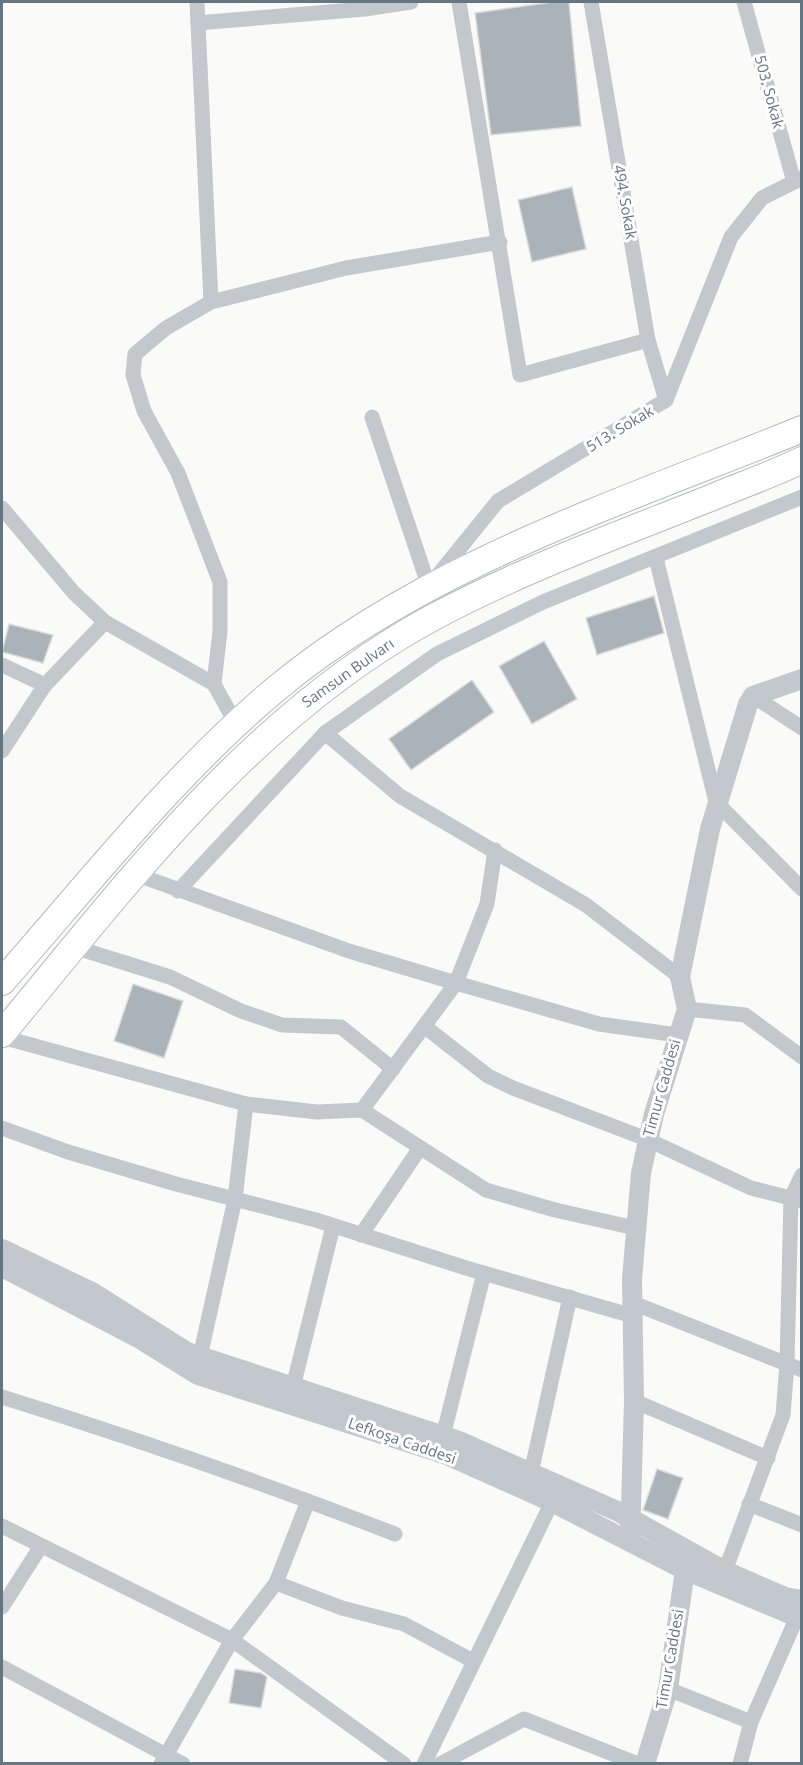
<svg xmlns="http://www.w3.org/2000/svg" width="803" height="1765" font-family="'Open Sans',sans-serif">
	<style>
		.building { fill: #aab3b9; stroke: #dcdcda; stroke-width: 1.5 }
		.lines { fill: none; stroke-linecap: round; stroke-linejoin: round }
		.primary-casing { stroke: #b5babe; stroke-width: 28 }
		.minor { stroke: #c3c8cc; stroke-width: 15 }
		.tertiary { stroke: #c3c8cc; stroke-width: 20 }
		.primary { stroke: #fff; stroke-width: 26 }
		.labels { text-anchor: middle; stroke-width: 6; stroke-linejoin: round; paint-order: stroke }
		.street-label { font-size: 15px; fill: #657683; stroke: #fff }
	</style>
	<rect width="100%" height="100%" fill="#fafaf8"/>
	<!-- building -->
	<g class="building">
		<path d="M553,2H569L581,126L491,135L475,13Z"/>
		<path d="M572,187L586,249L532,262L518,200Z"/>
		<path d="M654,596L664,633L597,655L586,618Z"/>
		<path d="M9,624L53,635L43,663L2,652Z"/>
		<path d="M544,641L577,699L532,724L499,666Z"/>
		<path d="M472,680L494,712L411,770L389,739Z"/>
		<path d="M133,984L183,1001L164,1058L114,1041Z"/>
		<path d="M657,1469L683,1478L668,1519L643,1510Z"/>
		<path d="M235,1669L261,1673L267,1677L261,1708L229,1703Z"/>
	</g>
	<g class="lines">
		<defs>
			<g id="primary">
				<path d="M2,982C88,884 177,771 277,688C425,565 625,501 802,429"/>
				<path d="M2,1034C129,881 252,716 430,619C521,570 618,535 713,497C742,485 773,474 802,460"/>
			</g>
		</defs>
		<!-- primary casing -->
		<use href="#primary" class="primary-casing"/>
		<!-- minor -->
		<g class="minor">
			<path d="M197,2L211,302"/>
			<path d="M459,2L520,375L648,340"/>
			<path d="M591,2L648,340L666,400"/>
			<path d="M744,2L794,182"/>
			<path d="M198,23L365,9L411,2"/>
			<path d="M372,417L429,587"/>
			<path d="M2,508L74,593L105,622L214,684"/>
			<path d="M656,558L716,802L802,889"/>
			<path d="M434,580L498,501L666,400L731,237L762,198L802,178"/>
			<path d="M2,665L45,685"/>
			<path d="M753,696L802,728"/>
			<path d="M236,724L214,684L220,631V582L178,473L144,411L133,375L135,354L166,328L211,302L346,268L500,242"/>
			<path d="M325,733L400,796L586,905L680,977"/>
			<path d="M2,751L45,685L105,622"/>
			<path d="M135,874L349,951L456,983L599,1024L678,1035"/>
			<path d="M178,891L325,733L437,654L543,602L802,497"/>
			<path d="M74,947L170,977L241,1011L282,1025L341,1027L393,1069"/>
			<path d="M687,1009L745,1015L802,1057"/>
			<path d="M424,1026L488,1076L513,1088L644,1138L751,1188L802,1201"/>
			<path d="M2,1037L246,1104L317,1112L362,1110L486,1190L555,1210L635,1228"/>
			<path d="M362,1110L456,983L487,904L495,850"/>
			<path d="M2,1128L68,1152L176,1184L316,1220L466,1268L633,1316"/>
			<path d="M361,1235L420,1148"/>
			<path d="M633,1303L802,1370"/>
			<path d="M200,1357L235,1199L246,1104"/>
			<path d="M293,1387L333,1226"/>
			<path d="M2,1397C134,1438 266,1484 395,1534"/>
			<path d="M634,1401L768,1458"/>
			<path d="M443,1436L484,1273"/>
			<path d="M531,1473L570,1297"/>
			<path d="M749,1504L802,1525"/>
			<path d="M2,1526L232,1640L404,1764"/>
			<path d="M725,1571L783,1415L787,1364L791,1198L802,1175"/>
			<path d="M276,1583L342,1608L404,1624L473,1661"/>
			<path d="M2,1607L41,1546"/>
			<path d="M2,1667L183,1764"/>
			<path d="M668,1689L751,1722"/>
			<path d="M161,1764L232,1640L276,1583L308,1501"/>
			<path d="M424,1764L552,1502"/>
			<path d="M440,1764L524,1719L638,1764"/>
			<path d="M740,1764L751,1722L797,1617"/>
		</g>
		<!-- tertiary -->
		<g class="tertiary">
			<path d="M2,1249L92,1292L187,1352L459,1441L617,1511L725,1571L785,1597L802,1600"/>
			<path d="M2,1267L140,1339L198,1375L447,1455L552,1502L685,1570L802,1619"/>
			<path d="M630,1542L634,1401L632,1279L641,1173L654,1114L687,1009L680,977L710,829L748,704L753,696L802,679"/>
			<path d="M645,1764L668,1689L685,1570L692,1559"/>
		</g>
		<!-- primary -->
		<use href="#primary" class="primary"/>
	</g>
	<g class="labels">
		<!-- street labels -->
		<g class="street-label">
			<text transform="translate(769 92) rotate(75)" y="5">503. Sokak</text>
			<text transform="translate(625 202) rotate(80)" y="5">494. Sokak</text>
			<text transform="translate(620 429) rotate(-31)" y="5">513. Sokak</text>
			<text transform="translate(348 673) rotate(-35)" y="5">Samsun Bulvarı</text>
			<text transform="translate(662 1088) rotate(-74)" y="5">Timur Caddesi</text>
			<text transform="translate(402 1441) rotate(19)" y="5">Lefkoşa Caddesi</text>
			<text transform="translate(670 1659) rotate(-80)" y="5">Timur Caddesi</text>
		</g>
	</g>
	<!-- border -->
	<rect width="803" height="1765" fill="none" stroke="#657683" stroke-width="6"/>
</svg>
